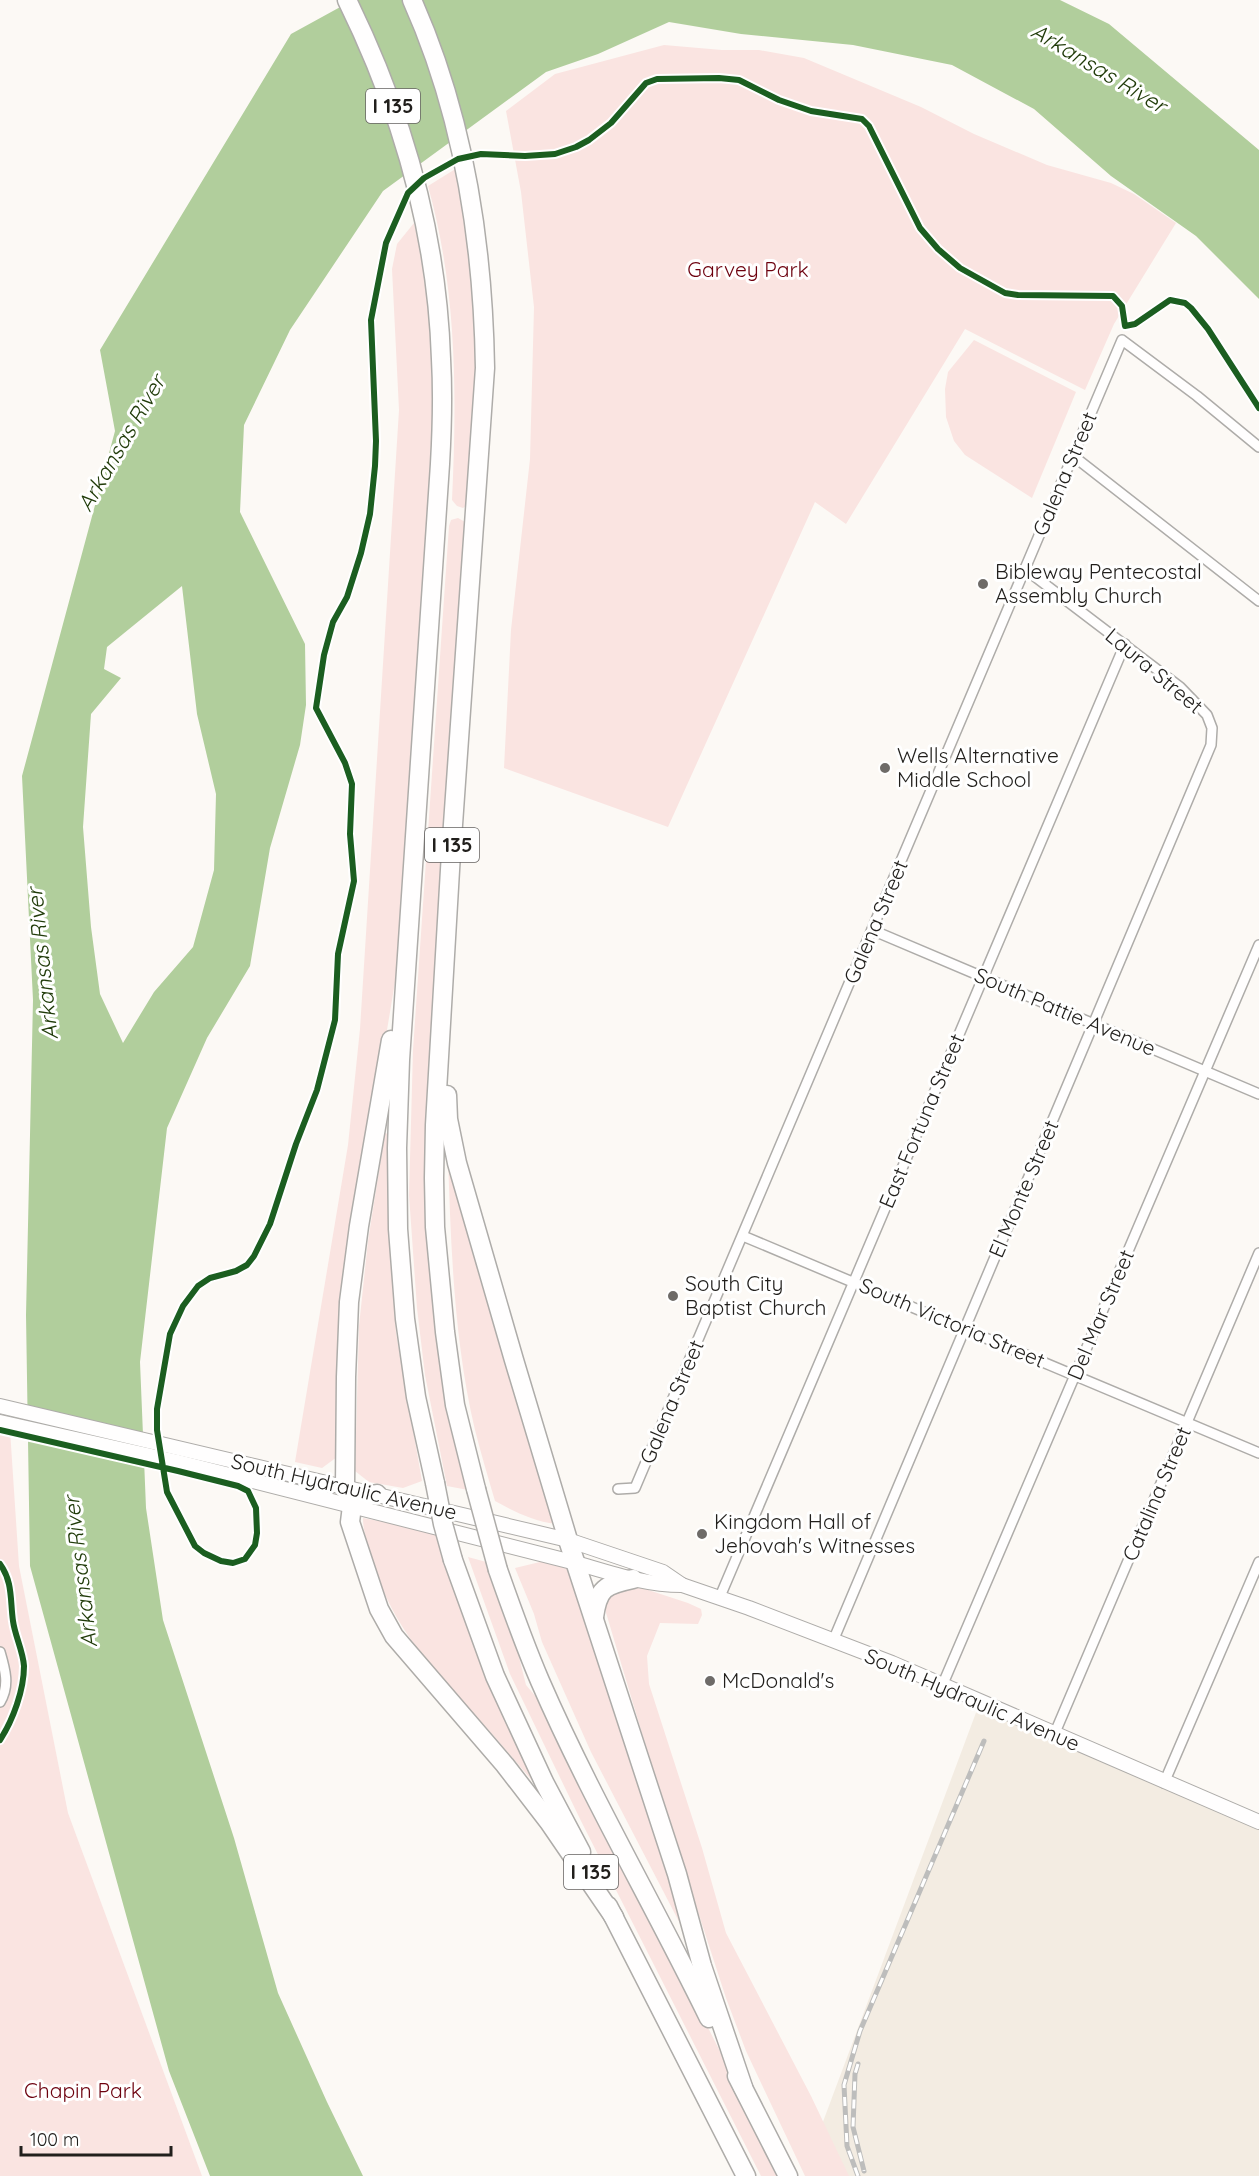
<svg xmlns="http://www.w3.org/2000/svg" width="1259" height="2176" font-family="Quicksand,sans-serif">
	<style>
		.built { fill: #f3ece2 }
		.green { fill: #fae4e1 }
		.water { fill: #b1ce9c; fill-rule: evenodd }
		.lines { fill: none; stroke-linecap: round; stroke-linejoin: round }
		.street-casing { stroke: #aeaca9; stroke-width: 12 }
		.secondary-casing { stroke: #aeaca9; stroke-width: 16 }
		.highway-casing { stroke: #aeaca9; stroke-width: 21 }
		.street { stroke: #fffefe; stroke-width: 9 }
		.secondary { stroke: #fffefe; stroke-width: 14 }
		.highway { stroke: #fffefe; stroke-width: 18 }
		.rail-casing { stroke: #bdbdbc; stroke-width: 5 }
		.rail { stroke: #fff; stroke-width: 3; stroke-dasharray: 9; stroke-linecap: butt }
		.highway-bridge-casing { stroke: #aeaca9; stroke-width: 21; stroke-linecap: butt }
		.highway-bridge { stroke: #fffefe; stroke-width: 18 }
		.cycleway-casing { stroke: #fff; stroke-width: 10 }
		.cycleway { stroke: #1b5e20; stroke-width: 6 }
		.poi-dot { fill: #6e6b68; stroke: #fff; stroke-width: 2 }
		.labels { text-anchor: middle; stroke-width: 6; stroke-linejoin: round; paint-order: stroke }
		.shield { fill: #fff; stroke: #646260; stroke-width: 1.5 }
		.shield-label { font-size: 20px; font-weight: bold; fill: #211f1c }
		.park-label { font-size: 21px; fill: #6d010e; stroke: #fff }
		.street-label { font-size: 21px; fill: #211f1c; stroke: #fff }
		.poi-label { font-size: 21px; fill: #211f1c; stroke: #fff; text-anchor: start }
		.water-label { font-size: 22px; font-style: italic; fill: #213c0a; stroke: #fff }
	</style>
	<rect width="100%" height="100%" fill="#fcf9f5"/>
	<!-- built -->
	<path class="built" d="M980,1702L1259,1821V2176H844L821,2127Z"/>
	<!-- green -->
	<g class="green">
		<path d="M664,45L722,50H759L804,58L921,107L974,134L1047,165L1111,183L1134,194L1176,223L1114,324L1085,390L965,329L846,524L815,502L668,827L504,768L511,630L530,459L534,307L521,192L506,111L555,74Z"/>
		<path d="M457,168L476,298L479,353L467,505L463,508L457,506L452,500C457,395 457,289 428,186Z"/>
		<path d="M414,223C445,353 430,480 421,611C412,729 406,846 398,964L385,1042L337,1457L322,1468L295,1462L348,1145L360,1029L399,410L392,269L397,244Z"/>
		<path d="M974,340L1076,392L1032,498L965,455L954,441L946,417L945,389L948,372Z"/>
		<path d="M458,518L465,522L466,531L428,1116L468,1490L447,1486L425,1375L417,1308L409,1195L413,1050L449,526L451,520Z"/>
		<path d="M385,1133L388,1134L390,1236L396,1333L422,1481L403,1488L369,1482L355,1471L359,1326L368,1241Z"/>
		<path d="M448,1157L556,1524C533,1521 515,1512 495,1501C488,1477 481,1454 475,1430C454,1341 451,1248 448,1157Z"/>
		<path d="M0,1428L10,1430L19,1566L68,1813L202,2176H0Z"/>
		<path d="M363,1518L436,1532L536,1785C519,1766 503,1746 485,1726C437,1672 392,1631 372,1558C368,1545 363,1532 363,1518Z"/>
		<path d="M468,1557L490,1563L514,1637L526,1685L548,1711L783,2176H761L581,1821L510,1674Z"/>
		<path d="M544,1561L571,1567L633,1757L688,1939L591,1752L542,1642L534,1614L515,1568Z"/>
		<path d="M639,1587L688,1603L701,1609L702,1615L698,1624L660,1623L647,1656L649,1684L702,1848L726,1933L811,2096L849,2176H805L746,2051L726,1998L663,1804L604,1606C612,1589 621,1588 639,1587Z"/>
	</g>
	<!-- water -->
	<path class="water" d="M353,0H1060L1109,24L1259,150V299L1196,236L1111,176L1034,109L952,65L853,45L741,34L669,22L598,54L546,72L383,191L290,330L244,425L240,512L305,644L306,705L300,745L270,848L250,966L207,1038L167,1128L140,1362L146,1508L163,1620L234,1838L278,1993L327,2102L363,2176H210L169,2071L30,1566L26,1315L33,1000L22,776L115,431L100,350L291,34ZM182,586L197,714L216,794L214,870L193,947L154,992L123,1043L100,994L91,927L83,827L91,714L121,678L104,669L107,647Z"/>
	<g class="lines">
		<defs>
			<g id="street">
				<path d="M1072,455L1259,601"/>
				<path d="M872,930L1259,1094"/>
				<path d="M743,1236L1259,1453"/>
				<path d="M618,1489L635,1488L1122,340L1197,396L1259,447"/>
				<path d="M719,1599L1125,644"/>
				<path d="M833,1641L1211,745L1212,728L1207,715L1180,687L1025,569"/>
				<path d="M0,1652C5,1669 10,1686 0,1702"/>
				<path d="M942,1686L1259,945"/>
				<path d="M1054,1735L1259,1253"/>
				<path d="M1164,1783L1259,1562"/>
			</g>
			<g id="secondary">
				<path d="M0,1406L568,1540L663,1572L682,1585L749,1608L892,1663L1259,1822"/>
				<path d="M0,1422L178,1462L576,1563C611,1573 645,1585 682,1585"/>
			</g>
			<g id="highway">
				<path d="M347,0C402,112 437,234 441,359C443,394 442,429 440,464L400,1060L397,1148L398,1229L405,1319L416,1397L435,1483"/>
				<path d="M412,0C464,116 483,242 485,368L451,853L435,1125L434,1178L435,1227L445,1332L455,1405L476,1489"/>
				<path d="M391,1040L359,1226L349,1302L346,1377L345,1486L352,1506L350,1522L379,1609L394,1636L505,1765L549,1822L614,1917"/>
				<path d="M447,1095L448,1119L457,1163L514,1360L568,1540L677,1874L702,1966L743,2087"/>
				<path d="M352,1506L359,1498L377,1494"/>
				<path d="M453,1560L495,1676L544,1782L581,1852"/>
				<path d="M498,1570C511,1607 524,1644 540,1681C590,1796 654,1905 709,2018"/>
				<path d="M594,1617C598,1588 605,1585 633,1579"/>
				<path d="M608,1906L746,2176"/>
				<path d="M737,2076L788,2176"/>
			</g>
		</defs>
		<!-- street casing -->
		<use href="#street" class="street-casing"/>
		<!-- secondary casing -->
		<use href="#secondary" class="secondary-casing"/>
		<!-- highway casing -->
		<use href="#highway" class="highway-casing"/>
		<!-- street -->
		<use href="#street" class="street"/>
		<!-- secondary -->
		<use href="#secondary" class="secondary"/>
		<!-- highway -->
		<use href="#highway" class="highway"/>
		<defs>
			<g id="rail">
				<path d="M858,2064L855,2074L853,2127L864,2171"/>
				<path d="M858,2176L847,2146L844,2085L860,2031L984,1741"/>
			</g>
		</defs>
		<!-- rail casing -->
		<use href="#rail" class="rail-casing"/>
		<!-- rail -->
		<use href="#rail" class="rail"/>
		<defs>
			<g id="highway-bridge">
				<path d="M435,1483L443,1524L453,1560"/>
				<path d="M476,1489L498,1570"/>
			</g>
		</defs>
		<!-- highway-bridge casing -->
		<use href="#highway-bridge" class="highway-bridge-casing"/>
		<!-- highway-bridge -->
		<use href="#highway-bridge" class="highway-bridge"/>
		<defs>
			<g id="cycleway">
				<path d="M0,1430L178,1471L238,1486L248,1491L256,1508L257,1533L255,1545L245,1559L233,1563L221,1561L204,1553L195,1546L167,1492L157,1430V1409L170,1334L183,1306L198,1286L210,1278L236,1271L247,1265L254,1256L270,1224L296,1144L317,1090L335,1020L338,954L354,881L350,834L352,784L345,763L316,708L324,655L333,622L347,597L361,553L370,514L375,466L376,441L371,320L386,243L408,193L424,178L458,159L481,154L525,156L555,154L576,147L589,140L611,123L646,83L657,79L719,78L739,80L779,100L811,111L862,119L869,126L920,228L938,249L960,268L1005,293L1018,295L1113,296L1122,306L1125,326L1135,324L1170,300L1185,303L1191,308L1208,329L1259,408"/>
				<path d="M0,1564C13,1582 10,1600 13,1621C15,1636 23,1651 24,1666C24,1690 13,1720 0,1740"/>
			</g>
		</defs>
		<!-- cycleway casing -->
		<use href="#cycleway" class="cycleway-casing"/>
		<!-- cycleway -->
		<use href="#cycleway" class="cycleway"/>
	</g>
	<!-- markers -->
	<g class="poi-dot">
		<circle cx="983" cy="584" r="6"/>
		<circle cx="885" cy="768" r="6"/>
		<circle cx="673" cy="1296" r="6"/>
		<circle cx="702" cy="1534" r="6"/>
		<circle cx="710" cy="1681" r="6"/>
	</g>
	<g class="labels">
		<!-- shield labels -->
		<g class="shield">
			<rect x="366" y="89" width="54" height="34" rx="4.5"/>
			<rect x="425" y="828" width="54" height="34" rx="4.5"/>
			<rect x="564" y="1855" width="54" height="34" rx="4.5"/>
		</g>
		<g class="shield-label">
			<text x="393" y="113">I 135</text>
			<text x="452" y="852">I 135</text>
			<text x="591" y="1879">I 135</text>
		</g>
		<!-- park labels -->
		<g class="park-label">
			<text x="748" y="277">Garvey Park</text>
			<text x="83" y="2098">Chapin Park</text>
		</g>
		<!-- street labels -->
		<g class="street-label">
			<text transform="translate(1065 474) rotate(-67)" y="7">Galena Street</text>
			<text transform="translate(1154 671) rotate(40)" y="7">Laura Street</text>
			<text transform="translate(876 922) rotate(-67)" y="7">Galena Street</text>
			<text transform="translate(1065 1012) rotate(23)" y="7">South Pattie Avenue</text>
			<text transform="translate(922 1121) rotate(-67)" y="7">East Fortuna Street</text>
			<text transform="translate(1024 1189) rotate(-67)" y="7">El Monte Street</text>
			<text transform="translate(1101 1315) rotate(-67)" y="7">Del Mar Street</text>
			<text transform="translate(952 1323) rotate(23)" y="7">South Victoria Street</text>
			<text transform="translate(672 1402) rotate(-67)" y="7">Galena Street</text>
			<text transform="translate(344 1487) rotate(13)" y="7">South Hydraulic Avenue</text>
			<text transform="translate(1157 1494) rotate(-67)" y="7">Catalina Street</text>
			<text transform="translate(972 1700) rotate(23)" y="7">South Hydraulic Avenue</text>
		</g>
		<!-- poi labels -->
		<g class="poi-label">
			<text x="995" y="579">Bibleway Pentecostal<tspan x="995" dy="24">Assembly Church</tspan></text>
			<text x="897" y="763">Wells Alternative<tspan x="897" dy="24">Middle School</tspan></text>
			<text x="685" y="1291">South City<tspan x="685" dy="24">Baptist Church</tspan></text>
			<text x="714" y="1529">Kingdom Hall of<tspan x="714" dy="24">Jehovah's Witnesses</tspan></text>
			<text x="722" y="1688">McDonald's</text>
		</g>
		<!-- water labels -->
		<g class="water-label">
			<text transform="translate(1099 68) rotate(31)" y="8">Arkansas River</text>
			<text transform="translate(121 443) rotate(-60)" y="8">Arkansas River</text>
			<text transform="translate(42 964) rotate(-96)" y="8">Arkansas River</text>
			<text transform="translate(80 1572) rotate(-97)" y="8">Arkansas River</text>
		</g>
	</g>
	<!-- scale -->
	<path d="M21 2146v9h150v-9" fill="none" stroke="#211f1c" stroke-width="3"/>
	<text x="30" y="2146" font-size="18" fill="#211f1c" stroke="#ffffff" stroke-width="4.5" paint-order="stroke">100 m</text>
</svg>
